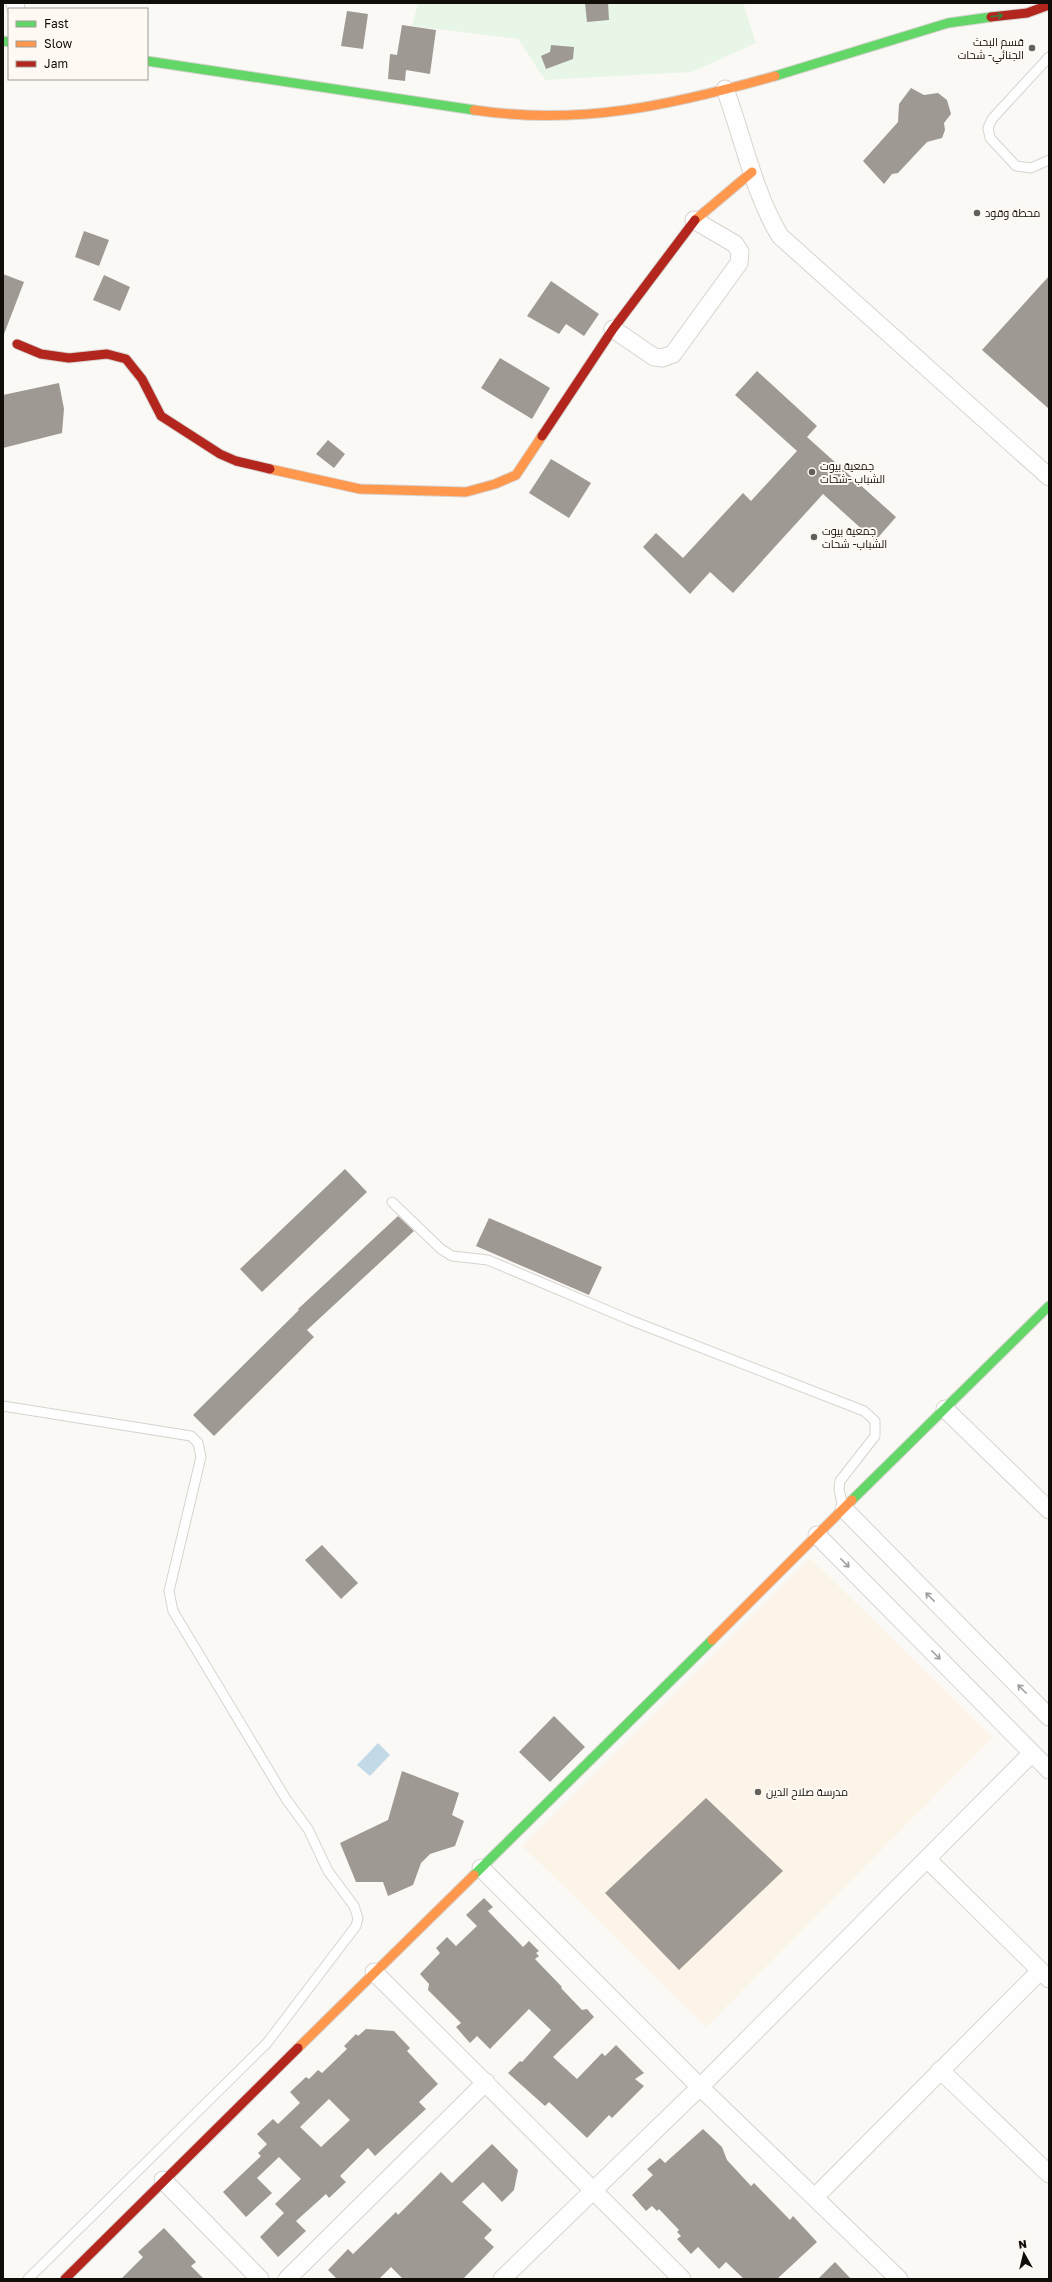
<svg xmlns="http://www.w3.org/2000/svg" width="1052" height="2282" font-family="'Golos Text',Cairo,sans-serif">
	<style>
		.built { fill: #fdf4e9 }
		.green { fill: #e8f6e8 }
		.water { fill: #c2dae8 }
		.building { fill: #9e9993; fill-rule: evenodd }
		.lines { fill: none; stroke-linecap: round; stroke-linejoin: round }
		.lane-casing { stroke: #d7d3cf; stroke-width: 11 }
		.street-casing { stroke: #d7d3cf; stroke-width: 19 }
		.fast-casing { stroke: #d7d3cf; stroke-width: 11 }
		.slow-casing { stroke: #d7d3cf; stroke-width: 11 }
		.jam-casing { stroke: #d7d3cf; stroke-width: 11 }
		.lane { stroke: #fefefe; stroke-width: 9 }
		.street { stroke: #fefefe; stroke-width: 17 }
		.fast { stroke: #63d668; stroke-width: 9 }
		.slow { stroke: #ff974d; stroke-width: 9 }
		.jam { stroke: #b3261e; stroke-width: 9 }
		.oneway { stroke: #3e7c3d }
		.oneway2 { stroke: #9f9e9c }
		.poi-dot { fill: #63605b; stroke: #fef9f3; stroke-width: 1.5 }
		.labels { text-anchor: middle; stroke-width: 4; stroke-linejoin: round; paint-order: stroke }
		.poi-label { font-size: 11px; fill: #110d08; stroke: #fef9f3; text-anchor: start }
	</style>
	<rect width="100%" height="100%" fill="#fbf9f6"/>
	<!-- built -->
	<path class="built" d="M810,1558L993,1738L706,2027L522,1846Z"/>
	<!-- green -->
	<path class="green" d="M418,3H743L756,43L692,72L545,80L518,39L412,26Z"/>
	<!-- water -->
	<path class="water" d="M378,1743L390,1755L370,1776L357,1765Z"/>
	<!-- building -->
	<g class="building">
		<path d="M585,3H608L609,20L587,22Z"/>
		<path d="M347,11L368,14L363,49L341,46Z"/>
		<path d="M402,25L436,30L430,74L406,70L405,81L388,79L390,54L397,55Z"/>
		<path d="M551,45L574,47L573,59L546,69L541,56L550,52Z"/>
		<path d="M911,88L924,95L938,93L947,100L951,114L944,123L945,130L942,138L927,142L898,173L892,174L884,184L863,161L898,122L899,104Z"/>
		<path d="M84,231L109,240L99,266L75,257Z"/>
		<path d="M3,274L24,282L4,334L3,333Z"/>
		<path d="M104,275L130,287L120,311L93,300Z"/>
		<path d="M1049,276V409L982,350Z"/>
		<path d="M551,281L599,314L584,336L566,324L559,334L527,316Z"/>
		<path d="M500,358L550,388L532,419L481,388Z"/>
		<path d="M757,371L817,426L807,437L896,517L875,541L823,494L733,593L710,572L690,594L643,547L656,533L683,558L743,493L751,501L797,451L735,395Z"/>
		<path d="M59,383L64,409L62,433L3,448V395Z"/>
		<path d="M328,440L345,454L334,468L316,454Z"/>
		<path d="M551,459L591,483L569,518L529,493Z"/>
		<path d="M345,1169L367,1192L262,1292L240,1269Z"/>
		<path d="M398,1216L414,1231L307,1330L314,1337L214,1436L193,1415L299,1310L298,1309Z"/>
		<path d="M489,1218L602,1267L589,1295L476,1246Z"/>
		<path d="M322,1545L358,1583L341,1599L305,1560Z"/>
		<path d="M554,1716L585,1747L550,1782L519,1752Z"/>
		<path d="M402,1771L459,1793L452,1815L464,1821L455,1846L430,1854L421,1863L413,1885L388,1896L383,1882H356L340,1843L388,1820Z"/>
		<path d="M706,1798L783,1871L679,1970L605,1893Z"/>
		<path d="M484,1898L493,1907L488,1911L523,1947L529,1941L539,1951L536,1953L539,1956L535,1959L562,1987L561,1988L582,2010L587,2009L594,2017L553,2057L577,2079L602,2053L605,2056L616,2045L644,2073L635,2079L644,2086L612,2118L609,2115L587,2138L549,2102L545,2106L508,2073L520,2061L522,2062L551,2030L529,2009L490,2049L477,2036L470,2043L456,2027L461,2023L428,1990L429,1984L420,1974L440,1953L436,1948L447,1937L456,1946L477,1926L466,1915Z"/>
		<path d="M366,2029L394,2031L410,2048L407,2051L438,2084L419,2102L426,2109L375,2156L368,2148L340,2176L346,2182L329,2198L326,2194L296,2221L306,2231L278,2257L260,2237L284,2213L275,2204L301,2179L279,2157L257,2178L272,2193L246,2217L223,2192L261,2156L258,2153L267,2144L257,2134L273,2119L278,2124L300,2103L290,2092L306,2077L309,2079L318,2070L322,2073L347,2049L344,2046L356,2034L358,2036ZM329,2099L350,2120L321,2147L300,2127Z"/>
		<path d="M703,2129L722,2147L727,2160L751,2186L754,2183L790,2220L793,2216L817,2242L777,2279H744L726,2262L719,2269L698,2247L691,2254L677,2239L681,2236L677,2232L679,2230L659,2209L657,2211L652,2206L646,2211L632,2195L653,2175L647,2169L660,2158L665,2163Z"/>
		<path d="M492,2144L518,2170L514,2190L502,2202L483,2182L462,2202L492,2230L484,2238L494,2247L463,2279H403L391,2267L379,2279H337L328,2270L348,2249L353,2254L396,2212L398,2215L441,2172L452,2183Z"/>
		<path d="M164,2228L196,2262L191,2266L204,2279H121L143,2257L138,2252Z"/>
		<path d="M835,2262L851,2279H818Z"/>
	</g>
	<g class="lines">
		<defs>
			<g id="lane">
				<path d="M1049,57L992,119L988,128L990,138L1016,166L1031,168L1049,160"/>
				<path d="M392,1202L441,1249L452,1256L488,1260L630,1320L864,1411L875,1421V1436L840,1481L839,1489L843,1508"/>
				<path d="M3,1406L191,1436L198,1443L201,1457L169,1591L173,1611L286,1799L308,1829L328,1871L354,1906L358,1918L356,1926L267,2043L28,2279"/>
			</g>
			<g id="street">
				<path d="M15,3L16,9"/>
				<path d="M725,89C743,137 753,191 780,236L1049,477"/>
				<path d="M613,329L654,357L662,358L673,354L739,263L740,252L735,244L694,220"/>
				<path d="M945,1409L1049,1510"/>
				<path d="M844,1509L1049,1717"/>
				<path d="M817,1535L1049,1770"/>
				<path d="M927,1859L1049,1979"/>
				<path d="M481,1868L700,2087L899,2279"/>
				<path d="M374,1972L682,2279"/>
				<path d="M940,2070L1049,2174"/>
				<path d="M163,2180L260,2279"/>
				<path d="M815,2197L1040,1971"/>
				<path d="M287,2279L486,2082"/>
				<path d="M502,2279L700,2087L1032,1753"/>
			</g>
			<g id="fast">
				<path d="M3,41L9,42"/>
				<path d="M147,61L474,110"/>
				<path d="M775,76L948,23L991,17"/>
				<path d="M852,1500L1049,1306"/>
				<path d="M474,1875L712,1640"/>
			</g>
			<g id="slow">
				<path d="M474,110C581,126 672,105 775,76"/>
				<path d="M695,220L752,172"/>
				<path d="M270,469L360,489L466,492L495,484L516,475L542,436"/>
				<path d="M712,1640L852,1500"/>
				<path d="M298,2048L474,1875"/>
			</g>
			<g id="jam">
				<path d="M991,17L1027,13L1049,5"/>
				<path d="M17,344L41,354L69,358L107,354L126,359L142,379L161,416L220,454L236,461L270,469"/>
				<path d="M542,436L613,329L695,220"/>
				<path d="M65,2279L298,2048"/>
			</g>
		</defs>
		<!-- lane casing -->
		<use href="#lane" class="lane-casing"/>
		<!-- street casing -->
		<use href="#street" class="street-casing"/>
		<!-- fast casing -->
		<use href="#fast" class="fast-casing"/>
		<!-- slow casing -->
		<use href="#slow" class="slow-casing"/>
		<!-- jam casing -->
		<use href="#jam" class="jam-casing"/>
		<!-- lane -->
		<use href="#lane" class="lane"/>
		<!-- street -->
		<use href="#street" class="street"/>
		<!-- fast -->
		<use href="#fast" class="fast"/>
		<!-- slow -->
		<use href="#slow" class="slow"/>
		<!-- jam -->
		<use href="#jam" class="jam"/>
	</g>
	<!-- one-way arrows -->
	<defs><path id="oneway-shaft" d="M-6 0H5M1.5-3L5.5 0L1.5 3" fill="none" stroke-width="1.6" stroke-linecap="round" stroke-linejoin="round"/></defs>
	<use class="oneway" href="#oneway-shaft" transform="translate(997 16) rotate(-7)"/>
	<g class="oneway2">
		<use href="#oneway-shaft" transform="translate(845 1563) rotate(45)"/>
		<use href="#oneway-shaft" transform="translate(930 1597) rotate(-135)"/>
		<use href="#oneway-shaft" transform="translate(936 1655) rotate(45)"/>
		<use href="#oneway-shaft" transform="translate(1022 1689) rotate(-135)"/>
	</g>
	<!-- markers -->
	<g class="poi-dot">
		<circle cx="1032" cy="48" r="4"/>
		<circle cx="977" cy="213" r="4"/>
		<circle cx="812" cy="472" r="4"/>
		<circle cx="814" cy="537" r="4"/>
		<circle cx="758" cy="1792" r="4"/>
	</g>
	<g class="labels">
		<!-- poi labels -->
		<g class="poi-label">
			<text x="1024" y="46" text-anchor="end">قسم البحث<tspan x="1024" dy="13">الجنائي- شحات</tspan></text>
			<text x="985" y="217">محطة وقود</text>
			<text x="820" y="470">جمعية بيوت<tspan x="820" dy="13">الشباب -شحات</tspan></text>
			<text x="822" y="535">جمعية بيوت<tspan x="822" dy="13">الشباب- شحات</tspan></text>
			<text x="766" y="1796">مدرسة صلاح الدين</text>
		</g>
	</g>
	<!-- border -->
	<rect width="1052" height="2282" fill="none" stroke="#110d08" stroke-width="8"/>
	<!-- legend -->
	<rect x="8" y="8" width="140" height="72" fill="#fef9f3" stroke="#9f9b95"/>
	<rect x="16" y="21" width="20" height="6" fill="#63d668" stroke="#9f9b95"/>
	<text x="44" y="28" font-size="12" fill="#110d08">Fast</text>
	<rect x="16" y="41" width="20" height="6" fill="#ff974d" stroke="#9f9b95"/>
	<text x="44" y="48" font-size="12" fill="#110d08">Slow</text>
	<rect x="16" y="61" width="20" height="6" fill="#b3261e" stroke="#9f9b95"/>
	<text x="44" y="68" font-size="12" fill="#110d08">Jam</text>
	<!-- north arrow -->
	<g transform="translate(1024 2254) rotate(352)" stroke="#fef9f3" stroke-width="3" paint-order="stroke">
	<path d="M0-3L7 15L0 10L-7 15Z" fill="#110d08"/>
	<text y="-6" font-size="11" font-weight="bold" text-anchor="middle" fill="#110d08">N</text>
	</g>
</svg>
